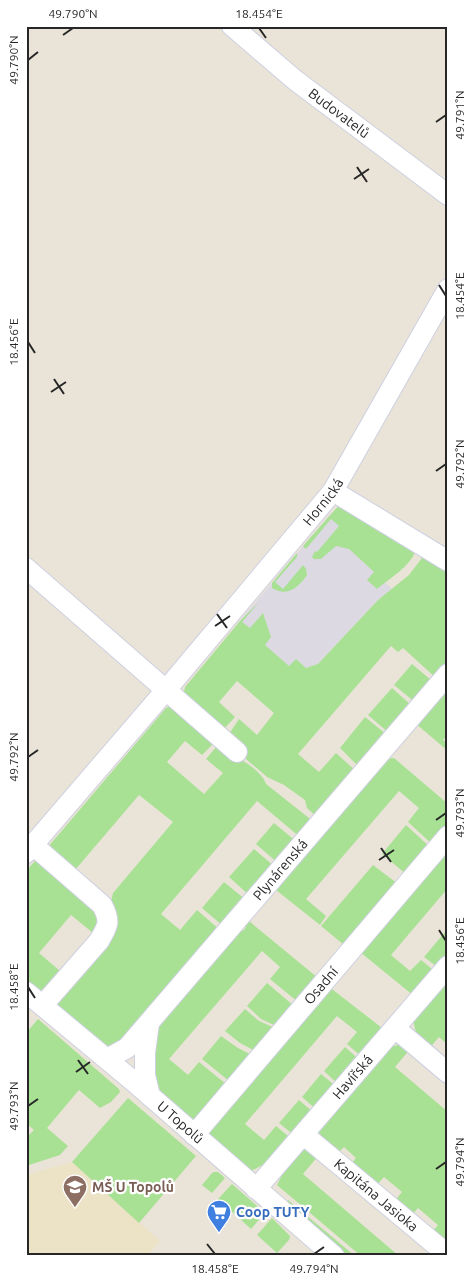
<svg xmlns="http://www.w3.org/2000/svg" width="474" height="1282" font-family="Ubuntu,sans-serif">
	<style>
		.industrial { fill: #ddd9e2 }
		.education { fill: #ece3c7 }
		.green { fill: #a8e194 }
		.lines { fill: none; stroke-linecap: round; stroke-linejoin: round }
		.street-casing { stroke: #ced0e1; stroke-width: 22 }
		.street { stroke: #fff; stroke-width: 20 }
		.ticks { fill: none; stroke: #272727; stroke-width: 2 }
		.labels { text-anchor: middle; stroke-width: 4.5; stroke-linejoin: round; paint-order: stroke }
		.street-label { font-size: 14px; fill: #272727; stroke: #fff }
		.education-label { font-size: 14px; font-weight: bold; fill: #785e54; stroke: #fff; text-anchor: start }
		.shop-label { font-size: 14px; font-weight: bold; fill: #366cbe; stroke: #fff; text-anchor: start }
		.neatline { fill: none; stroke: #272727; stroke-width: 2 }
		.ticks-label { font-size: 12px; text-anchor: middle; fill: #272727 }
	</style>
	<rect width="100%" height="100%" fill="#eae4d8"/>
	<!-- industrial -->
	<path class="industrial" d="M332,512L345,525L349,549L392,589L378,600L318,664L306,668L289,666L238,623Z"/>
	<!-- education -->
	<path class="education" d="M72,1162L160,1241L147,1256H26V1175Z"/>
	<!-- green -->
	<g class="green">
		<path d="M341,503L416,550C410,567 390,578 377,589L367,580L374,572L349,549L336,546L321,559H314L312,557L315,551L317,552L339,526L331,519L306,549L303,546Z"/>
		<path d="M297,553V557L275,582L283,589L303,565L306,569L307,575C298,588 288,597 272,588V583Z"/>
		<path d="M425,554L448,564V665L436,678L403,648L398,652L391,646L298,754L319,772L336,753L357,772L318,818L307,808L305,800L284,785L267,777L239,753L229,734L239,719L257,735L274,713L237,681L219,702L235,717L224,729L189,699L184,692L185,687L240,621L260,601L242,622L250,628L263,613L271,637L265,645L289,666L296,659L306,668L318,664L378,600L409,575Z"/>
		<path d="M412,664L431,680L416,703L394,685Z"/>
		<path d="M448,684V734L443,740L448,744V751L415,723Z"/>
		<path d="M392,688L411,705L389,733L368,715Z"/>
		<path d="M171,706L214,743L202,755L185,741L167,762L204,794L223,773L206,759L217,746C230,753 262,769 266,784L314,822L301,838L257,801L161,914L180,930L197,910L220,930L129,1036L109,1047H103L57,1005V1002L110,906L113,893L173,822L139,795L75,870L48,847L166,708Z"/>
		<path d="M365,717L386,734L357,765L340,748Z"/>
		<path d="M394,758L448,804V828L433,845L408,822L419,808L399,791L306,899L326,916L320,925L276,890L386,759Z"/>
		<path d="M274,823L297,842L279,864L256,844Z"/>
		<path d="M406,825L431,848L407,875L382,854Z"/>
		<path d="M448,845V888L391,955L410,971L421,960L437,973L414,996L360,952Z"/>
		<path d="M254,849L275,867L250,896L229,877Z"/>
		<path d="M36,860L103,916L93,933L71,915L39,953L60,971L45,991L38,992L26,982V871Z"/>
		<path d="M373,865L398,884L344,945L321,926Z"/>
		<path d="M224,882L246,900L223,926L202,908Z"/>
		<path d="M249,921L318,978L298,1002L270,979L280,967L262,951L169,1059L188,1075L199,1062L226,1084L197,1120L191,1122L153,1084L155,1029L239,928L243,931L246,927L242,924Z"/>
		<path d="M445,932L448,935V960L440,969L424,957Z"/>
		<path d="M448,978V1045L439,1037L428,1050L417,1037L413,1020Z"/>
		<path d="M267,983L294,1006L276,1026L261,1019L247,1006Z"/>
		<path d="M328,986L386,1031L363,1058L347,1044L357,1032L337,1016L245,1124L264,1140L276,1126L293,1140L270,1161L251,1171L211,1139L208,1128Z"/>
		<path d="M245,1009L259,1021L275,1028L255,1051L240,1043L225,1031Z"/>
		<path d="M38,1019L119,1089L120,1092L111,1102L100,1108L79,1090L47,1128L68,1146L60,1155L26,1166V1138L34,1130L26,1123V1033Z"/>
		<path d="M221,1036L238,1048L252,1055L229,1081L202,1059Z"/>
		<path d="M401,1044L411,1048L395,1067L448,1112V1247L431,1233L438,1225L418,1208L411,1216L394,1202L402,1192L384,1177L375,1187L350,1165L356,1158L344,1147L335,1156L311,1136L387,1048Z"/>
		<path d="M345,1047L361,1061L339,1085L324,1071Z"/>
		<path d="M321,1074L337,1087L317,1110L302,1097Z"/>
		<path d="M128,1098L196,1156L139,1223L72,1162Z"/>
		<path d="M299,1100L314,1113L295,1136L279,1123Z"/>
		<path d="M307,1144L319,1155L303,1174L399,1256H361L277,1185L286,1167Z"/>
		<path d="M214,1172H218L225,1178L212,1193L202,1185L212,1173Z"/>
		<path d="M232,1184L265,1213L251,1229L218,1199Z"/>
		<path d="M288,1200L355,1256H348L286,1203Z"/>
		<path d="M272,1218L290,1236L289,1240L277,1253L257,1235Z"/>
	</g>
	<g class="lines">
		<defs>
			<g id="street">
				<path id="s1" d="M232,26L295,80L448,195"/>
				<path d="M333,491L448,561"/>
				<path d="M26,568L237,752"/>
				<path d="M33,845L102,905C111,921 108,926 99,941L43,1005"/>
				<path id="s2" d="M26,853L166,690L333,491L448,289"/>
				<path id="s3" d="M26,992L133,1081L334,1256"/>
				<path d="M149,1023L145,1053V1075L150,1096"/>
				<path d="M395,1028L448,1073"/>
				<path id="s4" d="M107,1059L127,1048L448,674"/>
				<path id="s5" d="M194,1135L448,836"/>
				<path id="s6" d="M304,1135L448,1255"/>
				<path id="s7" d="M256,1189L448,966"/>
			</g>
		</defs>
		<!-- street casing -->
		<use href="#street" class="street-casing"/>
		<!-- street -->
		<use href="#street" class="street"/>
	</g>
	<!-- ticks -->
	<path class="ticks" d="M259,28L266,38M63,35L73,28M28,60L38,52M436,122L446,115M357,167L367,182M354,179L369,169M439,285L446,296M28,342L35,353M54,379L64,394M51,392L66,382M436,471L446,464M217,614L227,628M215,626L230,616M28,757L38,750M436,820L446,813M381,848L391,862M379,860L394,850M439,930L446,941M28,987L35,998M78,1060L88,1074M76,1072L90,1062M28,1106L38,1099M436,1169L446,1162M207,1244L215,1254M314,1254L324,1247"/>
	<!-- icons -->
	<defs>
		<symbol id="school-pin" viewBox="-11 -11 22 30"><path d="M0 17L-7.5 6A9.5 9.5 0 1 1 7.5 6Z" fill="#8d6e63" stroke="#fff"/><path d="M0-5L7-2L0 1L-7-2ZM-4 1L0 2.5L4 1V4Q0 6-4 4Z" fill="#fff"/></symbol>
		<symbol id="supermarket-pin" viewBox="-11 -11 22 30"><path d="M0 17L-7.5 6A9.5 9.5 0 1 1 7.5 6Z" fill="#3f7fe0" stroke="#fff"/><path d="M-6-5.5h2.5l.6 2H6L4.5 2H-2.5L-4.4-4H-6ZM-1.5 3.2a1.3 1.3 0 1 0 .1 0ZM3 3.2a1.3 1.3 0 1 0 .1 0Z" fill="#fff"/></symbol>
	</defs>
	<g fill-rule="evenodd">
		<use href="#school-pin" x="61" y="1173" width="28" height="38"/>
		<use href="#supermarket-pin" x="205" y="1198" width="28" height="38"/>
	</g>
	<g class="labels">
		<!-- street labels -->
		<g class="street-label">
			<text dy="5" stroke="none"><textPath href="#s1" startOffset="138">Budovatelů</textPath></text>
			<text dy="5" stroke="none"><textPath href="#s2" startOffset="460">Hornická</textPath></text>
			<text dy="5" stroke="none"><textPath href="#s4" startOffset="258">Plynárenská</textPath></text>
			<text dy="5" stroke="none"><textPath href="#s5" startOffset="196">Osadní</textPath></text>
			<text dy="5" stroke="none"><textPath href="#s7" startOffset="148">Havířská</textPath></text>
			<text dy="5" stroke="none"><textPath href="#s3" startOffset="202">U Topolů</textPath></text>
			<text dy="5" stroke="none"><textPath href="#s6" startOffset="94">Kapitána Jasioka</textPath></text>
		</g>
		<!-- education labels -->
		<g class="education-label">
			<text x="92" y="1192">MŠ U Topolů</text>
		</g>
		<!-- shop labels -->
		<g class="shop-label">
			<text x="236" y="1217">Coop TUTY</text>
		</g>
	</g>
	<!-- border -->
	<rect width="474" height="1282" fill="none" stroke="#ffffff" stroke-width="55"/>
	<rect x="28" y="28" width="418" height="1226" class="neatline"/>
	<g class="ticks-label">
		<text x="73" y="18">49.790°N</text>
		<text x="259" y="18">18.454°E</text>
		<text transform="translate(14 60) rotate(-90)" y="4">49.790°N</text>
		<text transform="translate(460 115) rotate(-90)" y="4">49.791°N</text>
		<text transform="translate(460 296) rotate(-90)" y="4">18.454°E</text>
		<text transform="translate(14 342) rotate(-90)" y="4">18.456°E</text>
		<text transform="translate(460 464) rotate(-90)" y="4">49.792°N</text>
		<text transform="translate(14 757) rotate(-90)" y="4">49.792°N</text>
		<text transform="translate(460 813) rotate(-90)" y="4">49.793°N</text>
		<text transform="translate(460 941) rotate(-90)" y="4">18.456°E</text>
		<text transform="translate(14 987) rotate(-90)" y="4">18.458°E</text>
		<text transform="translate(14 1106) rotate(-90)" y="4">49.793°N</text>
		<text transform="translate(460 1162) rotate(-90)" y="4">49.794°N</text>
		<text x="215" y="1273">18.458°E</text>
		<text x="314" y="1273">49.794°N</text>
	</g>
</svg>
